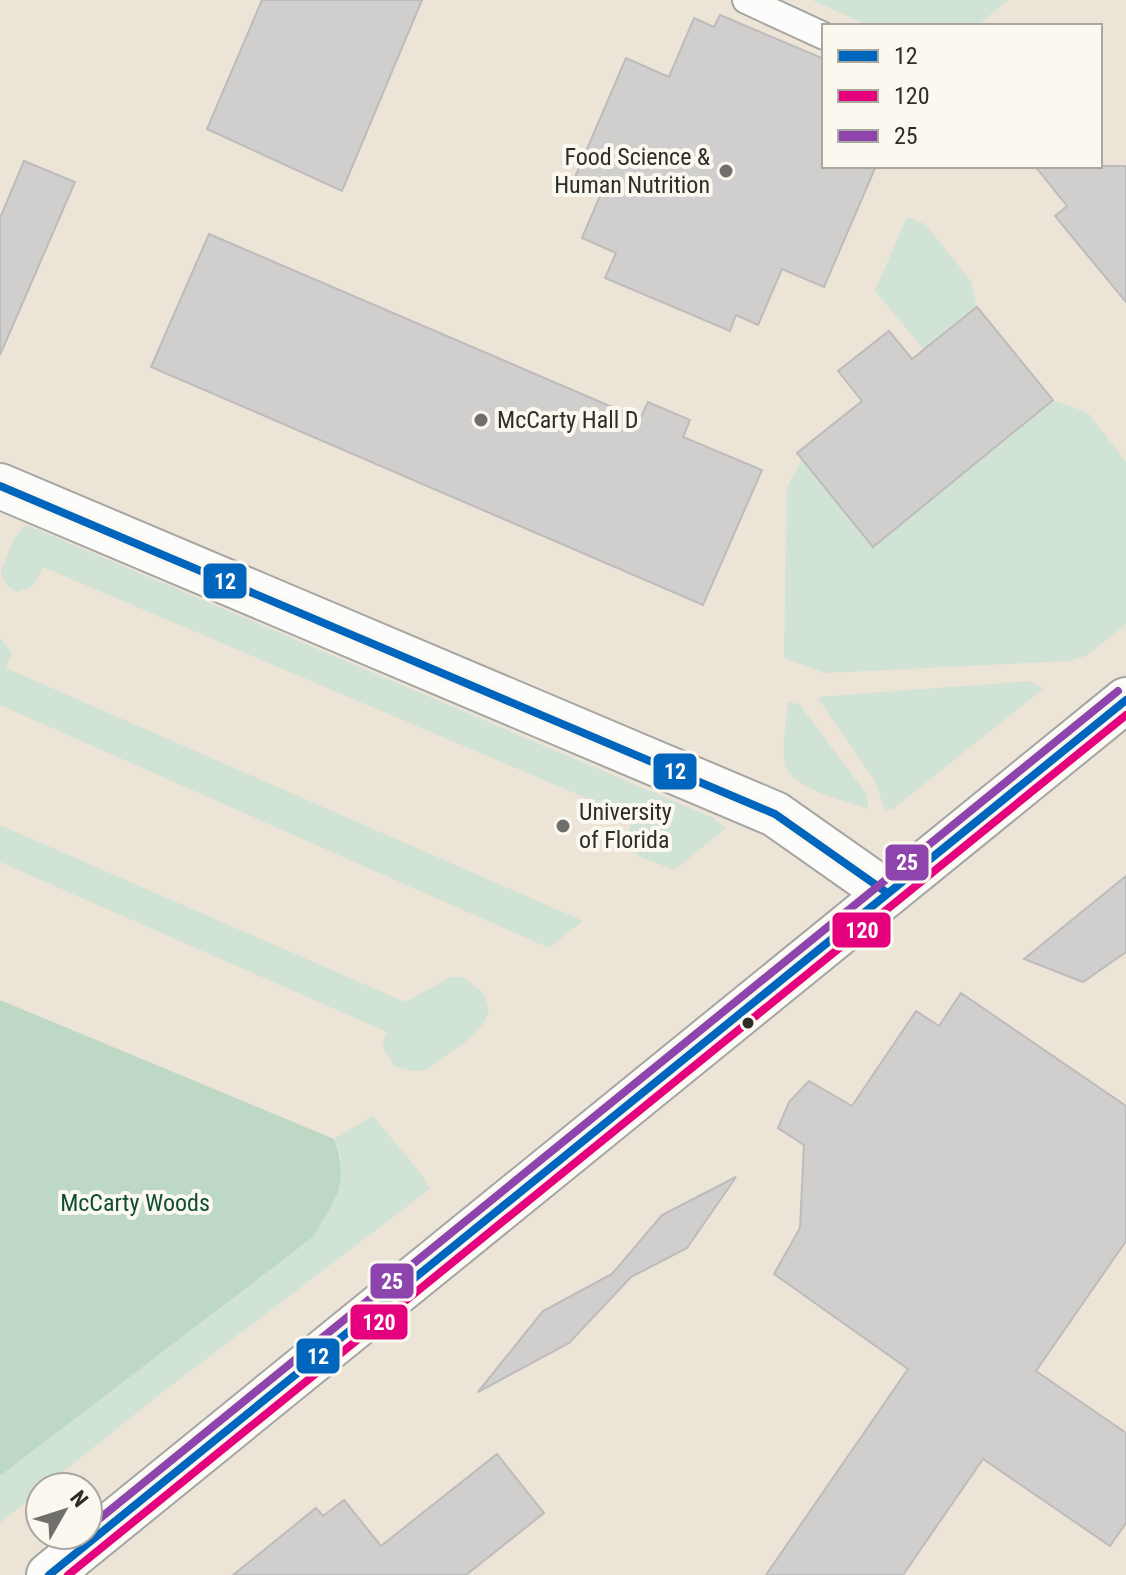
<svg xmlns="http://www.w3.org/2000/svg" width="1126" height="1575" font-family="'Roboto Condensed',sans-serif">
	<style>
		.education { fill: #ece4d7; fill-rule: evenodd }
		.green { fill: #d0e3d4 }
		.forest { fill: #bdd9c5 }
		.building { fill: #d1cfce; stroke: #bdbbbb; stroke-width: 2 }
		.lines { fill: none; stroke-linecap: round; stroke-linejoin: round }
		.lane-casing { stroke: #a6a5a1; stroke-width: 30 }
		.street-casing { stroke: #a6a5a1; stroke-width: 48 }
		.lane { stroke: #fcfcfb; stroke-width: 26 }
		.street { stroke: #fcfcfb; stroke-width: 44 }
		.bus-1-casing { stroke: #fbf8ef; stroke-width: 14 }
		.bus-2-casing { stroke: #fbf8ef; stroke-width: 14 }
		.bus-3-casing { stroke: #fbf8ef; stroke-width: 14 }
		.bus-1 { stroke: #0065bd; stroke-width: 8 }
		.bus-2 { stroke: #e5007d; stroke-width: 8 }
		.bus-3 { stroke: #8e44ad; stroke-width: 8 }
		.poi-dot { fill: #706f6b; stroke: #fbf8ef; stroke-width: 3 }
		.bus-dot { fill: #2e2d2a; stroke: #fbf8ef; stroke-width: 3 }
		.labels { text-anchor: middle; stroke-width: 8; stroke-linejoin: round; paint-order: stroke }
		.poi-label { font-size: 24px; fill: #2e2d2a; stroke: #fbf8ef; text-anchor: start }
		.park-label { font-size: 24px; fill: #104e30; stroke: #fbf8ef }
		.line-badge { stroke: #fbf8ef; stroke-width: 3 }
		.badge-label { font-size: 22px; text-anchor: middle; font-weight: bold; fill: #fff }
	</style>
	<rect width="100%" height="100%" fill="#ebeae5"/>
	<!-- education -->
	<path class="education" d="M0,0H1126V1575H0ZM824,26H1100V166H824ZM40,1487H88V1535H40Z"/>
	<!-- green -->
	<g class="green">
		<path d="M812,0H1008L977,26H869Z"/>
		<path d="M907,217L925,224L971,281L977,307L924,350L875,291Z"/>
		<path d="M1053,400L1088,413L1126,462V624L1086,656L1069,661L825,673L784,658L787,488L802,459L873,546Z"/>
		<path d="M27,525L713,818L726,828L674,870L638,856L626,838L633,818L43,567L33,586L17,592C7,588 2,580 1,570C8,556 13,533 27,525Z"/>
		<path d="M0,638L12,653L6,668L583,921L549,948L0,705Z"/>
		<path d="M1030,681L1043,689L893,809L885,810L875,781L817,697Z"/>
		<path d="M788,702L799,704L865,792L869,809C846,801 794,790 786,766C780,747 787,722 788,702Z"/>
		<path d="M0,825L405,1002L451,977H464L484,994L489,1012L483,1024L468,1040L426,1070L413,1071L394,1066L382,1046L387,1032L0,862Z"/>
		<path d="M373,1116L422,1175L430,1189L164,1391L44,1487H40V1491L0,1523V1476L313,1237L341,1159L334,1139Z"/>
	</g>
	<!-- forest -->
	<path class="forest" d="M0,1000L334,1139C350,1184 336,1198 313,1237L0,1476Z"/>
	<!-- building -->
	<g class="building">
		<path d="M262,0H422L342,191L207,129Z"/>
		<path d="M720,15L824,59V166H876L824,287L782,269L758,325L736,315L730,331L605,278L616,253L582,238L603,189L575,177L626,58L669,77L694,18L714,27Z"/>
		<path d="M24,161L75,182L0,355V218Z"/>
		<path d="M1035,166H1126V302L1055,216L1067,206Z"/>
		<path d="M209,234L640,419L648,402L690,420L683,437L762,470L703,605L151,367Z"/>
		<path d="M977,307L1053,400L873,547L797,453L862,401L838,371L889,331L912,359Z"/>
		<path d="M1126,876V952L1083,982L1024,959Z"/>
		<path d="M961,993L1126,1106V1241L1036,1371L1126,1433V1523L1110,1546L983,1459L903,1575H766L908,1369L774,1274L800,1228L804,1145L778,1128L789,1102L809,1081L852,1106L916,1011L939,1026Z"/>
		<path d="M736,1177L687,1248L631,1277L569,1343L478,1392L543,1311L612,1274L662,1215Z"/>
		<path d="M497,1454L544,1513L466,1575H233L316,1508L323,1516L344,1500L381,1546Z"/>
	</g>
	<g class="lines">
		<defs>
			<path id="lane" d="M746,0L824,36"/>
			<g id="street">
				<path d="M0,486L775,814L886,892"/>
				<path d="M49,1575L1126,700"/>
			</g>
		</defs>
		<!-- lane casing -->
		<use href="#lane" class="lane-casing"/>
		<!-- street casing -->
		<use href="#street" class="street-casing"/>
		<!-- lane -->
		<use href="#lane" class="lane"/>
		<!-- street -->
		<use href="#street" class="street"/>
		<defs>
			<g id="bus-1">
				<path d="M0,486L775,814L886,892"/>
				<path d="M49,1575L1126,700"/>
			</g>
			<path id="bus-2" d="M68,1575L1126,715"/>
			<path id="bus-3" d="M88,1528L1118,691"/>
		</defs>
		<!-- bus-1 casing -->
		<use href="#bus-1" class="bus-1-casing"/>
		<!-- bus-2 casing -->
		<use href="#bus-2" class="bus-2-casing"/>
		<!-- bus-3 casing -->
		<use href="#bus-3" class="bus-3-casing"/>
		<!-- bus-1 -->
		<use href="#bus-1" class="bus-1"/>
		<!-- bus-2 -->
		<use href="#bus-2" class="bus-2"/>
		<!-- bus-3 -->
		<use href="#bus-3" class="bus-3"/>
	</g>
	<!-- markers -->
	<g class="poi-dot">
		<circle cx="726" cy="171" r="8"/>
		<circle cx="481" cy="420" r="8"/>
		<circle cx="563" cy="826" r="8"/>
	</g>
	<circle class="bus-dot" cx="748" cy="1023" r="7"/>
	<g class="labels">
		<!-- poi labels -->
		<g class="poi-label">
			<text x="710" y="165" text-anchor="end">Food Science &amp;<tspan x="710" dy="28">Human Nutrition</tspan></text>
			<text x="497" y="428">McCarty Hall D</text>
			<text x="579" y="820">University<tspan x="579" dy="28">of Florida</tspan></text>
		</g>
		<!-- park labels -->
		<g class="park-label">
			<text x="135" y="1211">McCarty Woods</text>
		</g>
	</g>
	<g class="line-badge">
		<rect x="202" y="562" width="46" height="38" rx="8" fill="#0065bd"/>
		<rect x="652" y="752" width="46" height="39" rx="8" fill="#0065bd"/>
		<rect x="884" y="843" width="46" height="39" rx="8" fill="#8e44ad"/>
		<rect x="831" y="911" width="61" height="38" rx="8" fill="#e5007d"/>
		<rect x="369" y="1262" width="46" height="38" rx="8" fill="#8e44ad"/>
		<rect x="349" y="1303" width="60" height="38" rx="8" fill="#e5007d"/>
		<rect x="295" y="1337" width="46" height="38" rx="8" fill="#0065bd"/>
	</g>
	<g class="badge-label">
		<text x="225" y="589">12</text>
		<text x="675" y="779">12</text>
		<text x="907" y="870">25</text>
		<text x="862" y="938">120</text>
		<text x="392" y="1289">25</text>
		<text x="379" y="1330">120</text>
		<text x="318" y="1364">12</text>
	</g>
	<!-- legend -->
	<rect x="822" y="24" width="280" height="144" fill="#fbf8ef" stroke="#a9a7a0" stroke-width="2"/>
	<rect x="838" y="50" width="40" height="12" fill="#0065bd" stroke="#a9a7a0" stroke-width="2"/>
	<text x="894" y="64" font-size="24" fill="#2e2d2a">12</text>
	<rect x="838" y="90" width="40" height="12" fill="#e5007d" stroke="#a9a7a0" stroke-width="2"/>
	<text x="894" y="104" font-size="24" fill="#2e2d2a">120</text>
	<rect x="838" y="130" width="40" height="12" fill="#8e44ad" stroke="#a9a7a0" stroke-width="2"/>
	<text x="894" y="144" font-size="24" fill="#2e2d2a">25</text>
	<!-- north arrow -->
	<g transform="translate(64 1511) rotate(51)"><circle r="38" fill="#fbf8ef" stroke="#a9a7a0" stroke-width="2"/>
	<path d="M0-6L14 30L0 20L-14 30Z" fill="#706f6b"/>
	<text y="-12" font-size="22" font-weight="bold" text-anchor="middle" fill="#2e2d2a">N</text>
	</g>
</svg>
